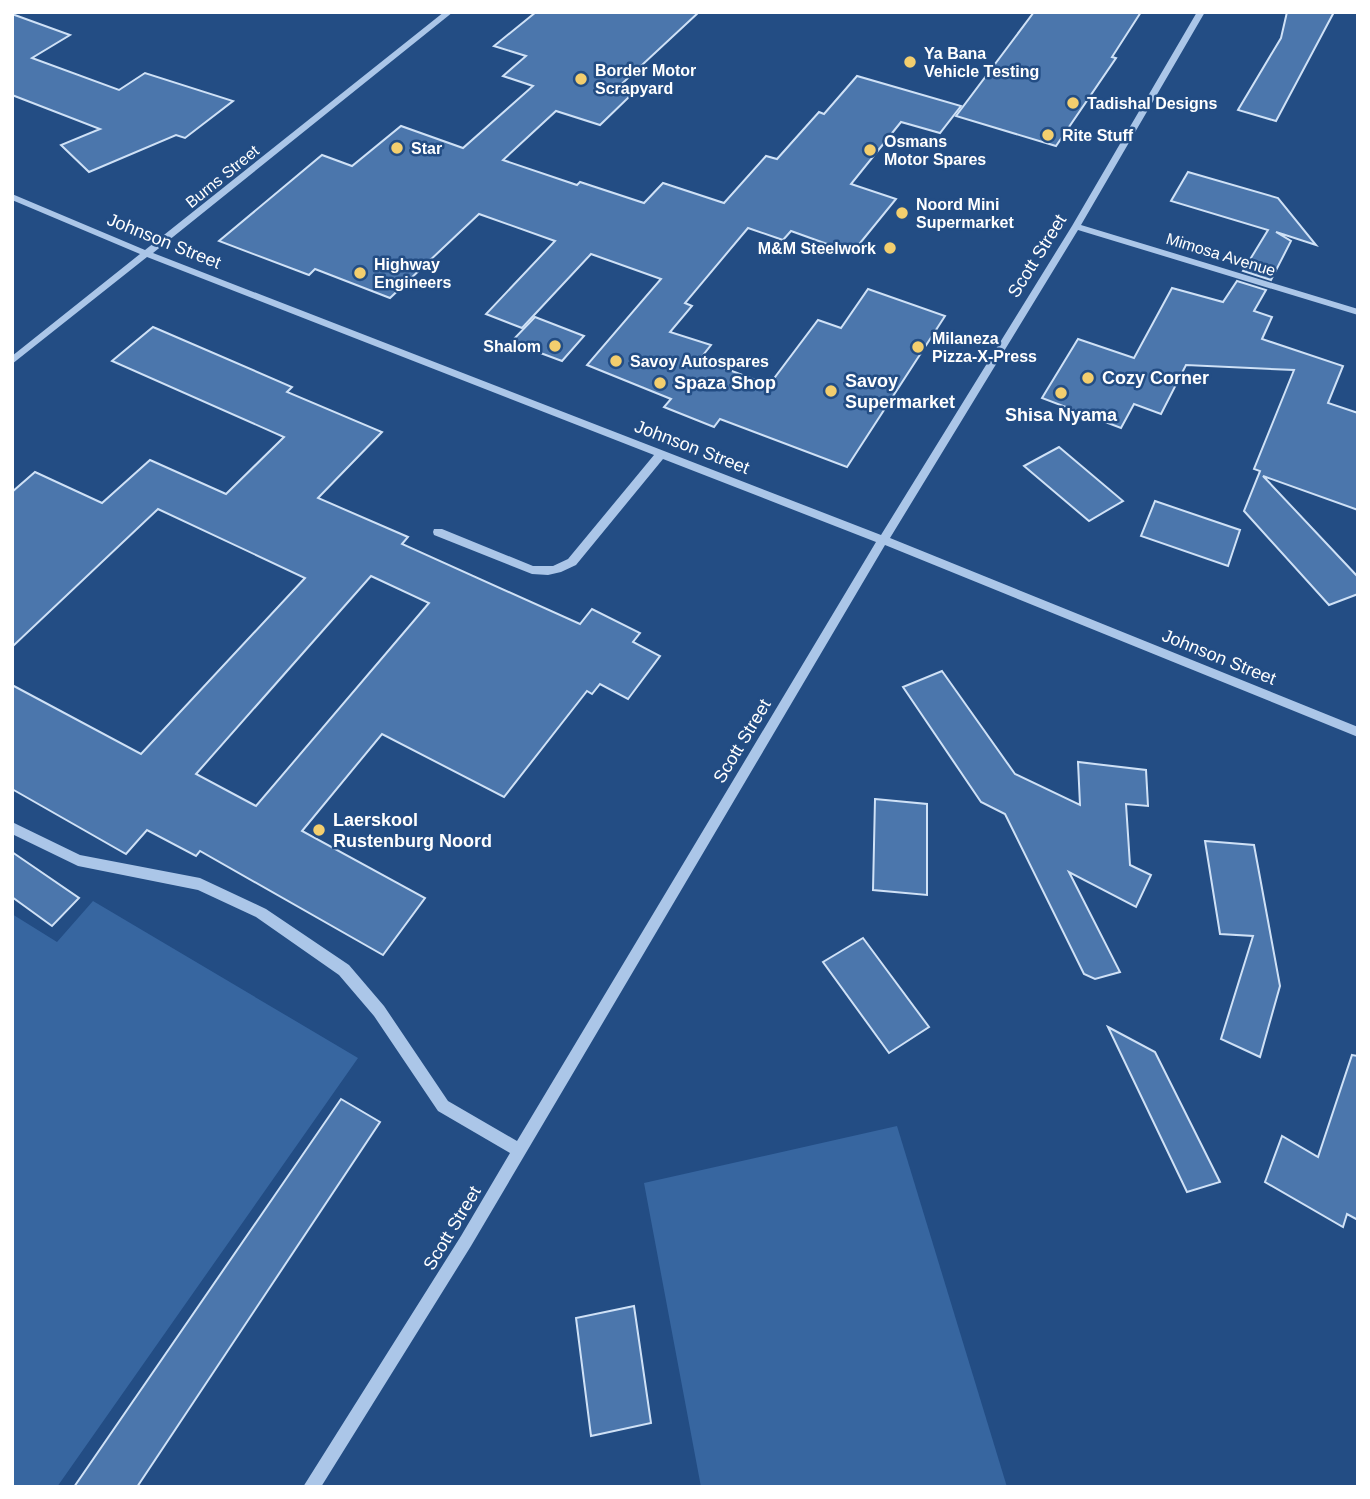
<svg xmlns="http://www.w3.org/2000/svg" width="1370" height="1499" font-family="Helvetica,sans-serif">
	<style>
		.green { fill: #3766a0 }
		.building { fill: #4b76ac; stroke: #cfe1f6; stroke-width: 2; fill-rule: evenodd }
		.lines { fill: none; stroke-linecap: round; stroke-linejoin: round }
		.minor { fill: #abc6e8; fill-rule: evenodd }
		.poi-dot { fill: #f3ce6e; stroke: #234d84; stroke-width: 2.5 }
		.labels { text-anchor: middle; stroke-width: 5; stroke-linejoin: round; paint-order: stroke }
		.far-poi-label { font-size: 16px; font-weight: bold; fill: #fff; stroke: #234d84; text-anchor: start }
		.far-street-label { font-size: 16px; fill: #fff; stroke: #234d84 }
		.street-label { font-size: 18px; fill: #fff; stroke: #234d84 }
		.poi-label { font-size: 18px; font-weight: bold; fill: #fff; stroke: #234d84; text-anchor: start }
	</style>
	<rect width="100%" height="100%" fill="#234d84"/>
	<!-- green -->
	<g class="green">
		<path d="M93,901L358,1058L57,1487H12V914L57,942Z"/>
		<path d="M897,1126L1007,1487H701L644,1183Z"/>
	</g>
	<!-- building -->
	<g class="building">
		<path d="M536,12H699L614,91L630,96L600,125L556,111L503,160L577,185L580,182L644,203L663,183L724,203L766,156L777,159L819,112L824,114L857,76L961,106L940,133L901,122L851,184L896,199L852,253L791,231L783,240L748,228L685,303L692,306L670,332L711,345L700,359L769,385L818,320L841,328L868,289L945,316L847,467L720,419L714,427L664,407L671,399L587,365L661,279L591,254L522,328L486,314L555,241L479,214L390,298L315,269L309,275L219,241L322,155L352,166L401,126L463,148L533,86L503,76L526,56L494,46Z"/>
		<path d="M1034,12H1141L1112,57L1116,58L1056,146L956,116Z"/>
		<path d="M1287,12H1334L1276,121L1238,110L1281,38Z"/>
		<path d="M12,14L70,35L32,58L119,90L145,73L233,101L185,138L176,135L89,172L61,145L100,129L12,95Z"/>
		<path d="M1188,172L1278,198L1316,245L1276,232L1291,241L1271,280L1243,271L1268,230L1171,201Z"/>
		<path d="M1237,281L1266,290L1254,311L1272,317L1262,339L1343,366L1328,403L1358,413V510L1263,476L1358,577V594L1329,605L1244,511L1260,471L1254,469L1294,370L1186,365L1161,414L1134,404L1121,428L1042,398L1078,339L1134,358L1172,288L1223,302Z"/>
		<path d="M535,317L584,336L562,361L511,342Z"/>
		<path d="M153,327L292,387L287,392L382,432L318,498L408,537L402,544L580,624L592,609L640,633L633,642L660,656L628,699L600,684L592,694L587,691L504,797L382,734L302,831L425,898L383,955L200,851L196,856L147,830L126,854L12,789V685L141,754L305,578L158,509L12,647V492L35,472L102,503L150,460L226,494L284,437L112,361ZM371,576L429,603L256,806L196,774Z"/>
		<path d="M1059,447L1123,501L1089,521L1024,466Z"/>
		<path d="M1155,501L1240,530L1228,566L1141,536Z"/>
		<path d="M942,671L1015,774L1080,805L1078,762L1146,770L1148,806L1126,804L1130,865L1151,875L1136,907L1069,872L1120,972L1095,979L1084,974L1005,814L981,802L903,687Z"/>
		<path d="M875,799L927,804V895L873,890Z"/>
		<path d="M1205,841L1254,845L1280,986L1260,1057L1221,1039L1253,936L1220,934Z"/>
		<path d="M12,852L79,898L52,926L12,897Z"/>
		<path d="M863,938L929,1027L889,1053L823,962Z"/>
		<path d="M1108,1027L1155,1052L1220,1182L1187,1192Z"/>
		<path d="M1352,1055L1358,1056V1220L1347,1214L1343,1227L1265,1182L1282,1136L1318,1157Z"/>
		<path d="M341,1099L380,1122L137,1487H74Z"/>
		<path d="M634,1306L651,1423L591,1436L576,1318Z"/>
	</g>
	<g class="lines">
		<!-- minor -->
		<path class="minor" d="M444,12H453L153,253L881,535L1072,226L1197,12H1205L1081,225L1358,309V315L1078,230L890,538L1358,727V737L885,545L471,1246L321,1487H303L461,1236L510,1153L438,1111L374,1016L339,975L256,917L198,890L78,866L12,834V822L80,855L200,878L266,909L349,965L384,1006L448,1101L517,1141L876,542L663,459L576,565L561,572L548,575L532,574L434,535L433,532L434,529H442L533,566H553L568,559L654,455L147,257L12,364V356L140,254L12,200V194L145,250Z"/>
	</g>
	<!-- markers -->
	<g class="poi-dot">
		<circle cx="910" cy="62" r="7"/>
		<circle cx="581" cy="79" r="7"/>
		<circle cx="1073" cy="103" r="7"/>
		<circle cx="1048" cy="135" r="7"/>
		<circle cx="397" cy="148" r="7"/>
		<circle cx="870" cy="150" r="7"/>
		<circle cx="902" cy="213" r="7"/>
		<circle cx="890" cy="248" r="7"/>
		<circle cx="360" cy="273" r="7"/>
		<circle cx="555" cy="346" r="7"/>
		<circle cx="918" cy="347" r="7"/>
		<circle cx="616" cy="361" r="7"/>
		<circle cx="1088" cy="378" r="7"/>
		<circle cx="660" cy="383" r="7"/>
		<circle cx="831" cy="391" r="7"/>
		<circle cx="1061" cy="393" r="7"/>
		<circle cx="319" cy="830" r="7"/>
	</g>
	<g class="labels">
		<!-- far-poi labels -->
		<g class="far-poi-label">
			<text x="924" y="59">Ya Bana<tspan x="924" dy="18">Vehicle Testing</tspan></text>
			<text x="595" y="76">Border Motor<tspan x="595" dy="18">Scrapyard</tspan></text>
			<text x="1087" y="109">Tadishal Designs</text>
			<text x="1062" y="141">Rite Stuff</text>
			<text x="884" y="147">Osmans<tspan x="884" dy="18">Motor Spares</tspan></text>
			<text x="411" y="154">Star</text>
			<text x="916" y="210">Noord Mini<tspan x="916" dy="18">Supermarket</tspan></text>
			<text x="876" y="254" text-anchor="end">M&amp;M Steelwork</text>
			<text x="374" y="270">Highway<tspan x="374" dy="18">Engineers</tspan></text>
			<text x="932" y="344">Milaneza<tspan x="932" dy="18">Pizza-X-Press</tspan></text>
			<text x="541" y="352" text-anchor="end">Shalom</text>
			<text x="630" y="367">Savoy Autospares</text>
		</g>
		<!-- far-street labels -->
		<g class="far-street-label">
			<text transform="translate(222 176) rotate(-39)" y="6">Burns Street</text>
			<text transform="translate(1221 254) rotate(17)" y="6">Mimosa Avenue</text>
		</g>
		<!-- street labels -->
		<g class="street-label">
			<text transform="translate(164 241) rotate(22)" y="6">Johnson Street</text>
			<text transform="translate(1037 256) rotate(-58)" y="6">Scott Street</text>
			<text transform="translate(692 447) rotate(21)" y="6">Johnson Street</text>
			<text transform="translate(1219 657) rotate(22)" y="6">Johnson Street</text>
			<text transform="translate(742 741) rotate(-59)" y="6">Scott Street</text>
			<text transform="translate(452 1228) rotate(-59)" y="6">Scott Street</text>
		</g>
		<!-- poi labels -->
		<g class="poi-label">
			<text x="1102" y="384">Cozy Corner</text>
			<text x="845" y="387">Savoy<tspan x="845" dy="21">Supermarket</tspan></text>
			<text x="674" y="389">Spaza Shop</text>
			<text x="1061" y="421" text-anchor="middle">Shisa Nyama</text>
			<text x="333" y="826">Laerskool<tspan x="333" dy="21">Rustenburg Noord</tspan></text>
		</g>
	</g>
	<!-- border -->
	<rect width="1370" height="1499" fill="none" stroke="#ffffff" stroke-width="28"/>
</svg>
